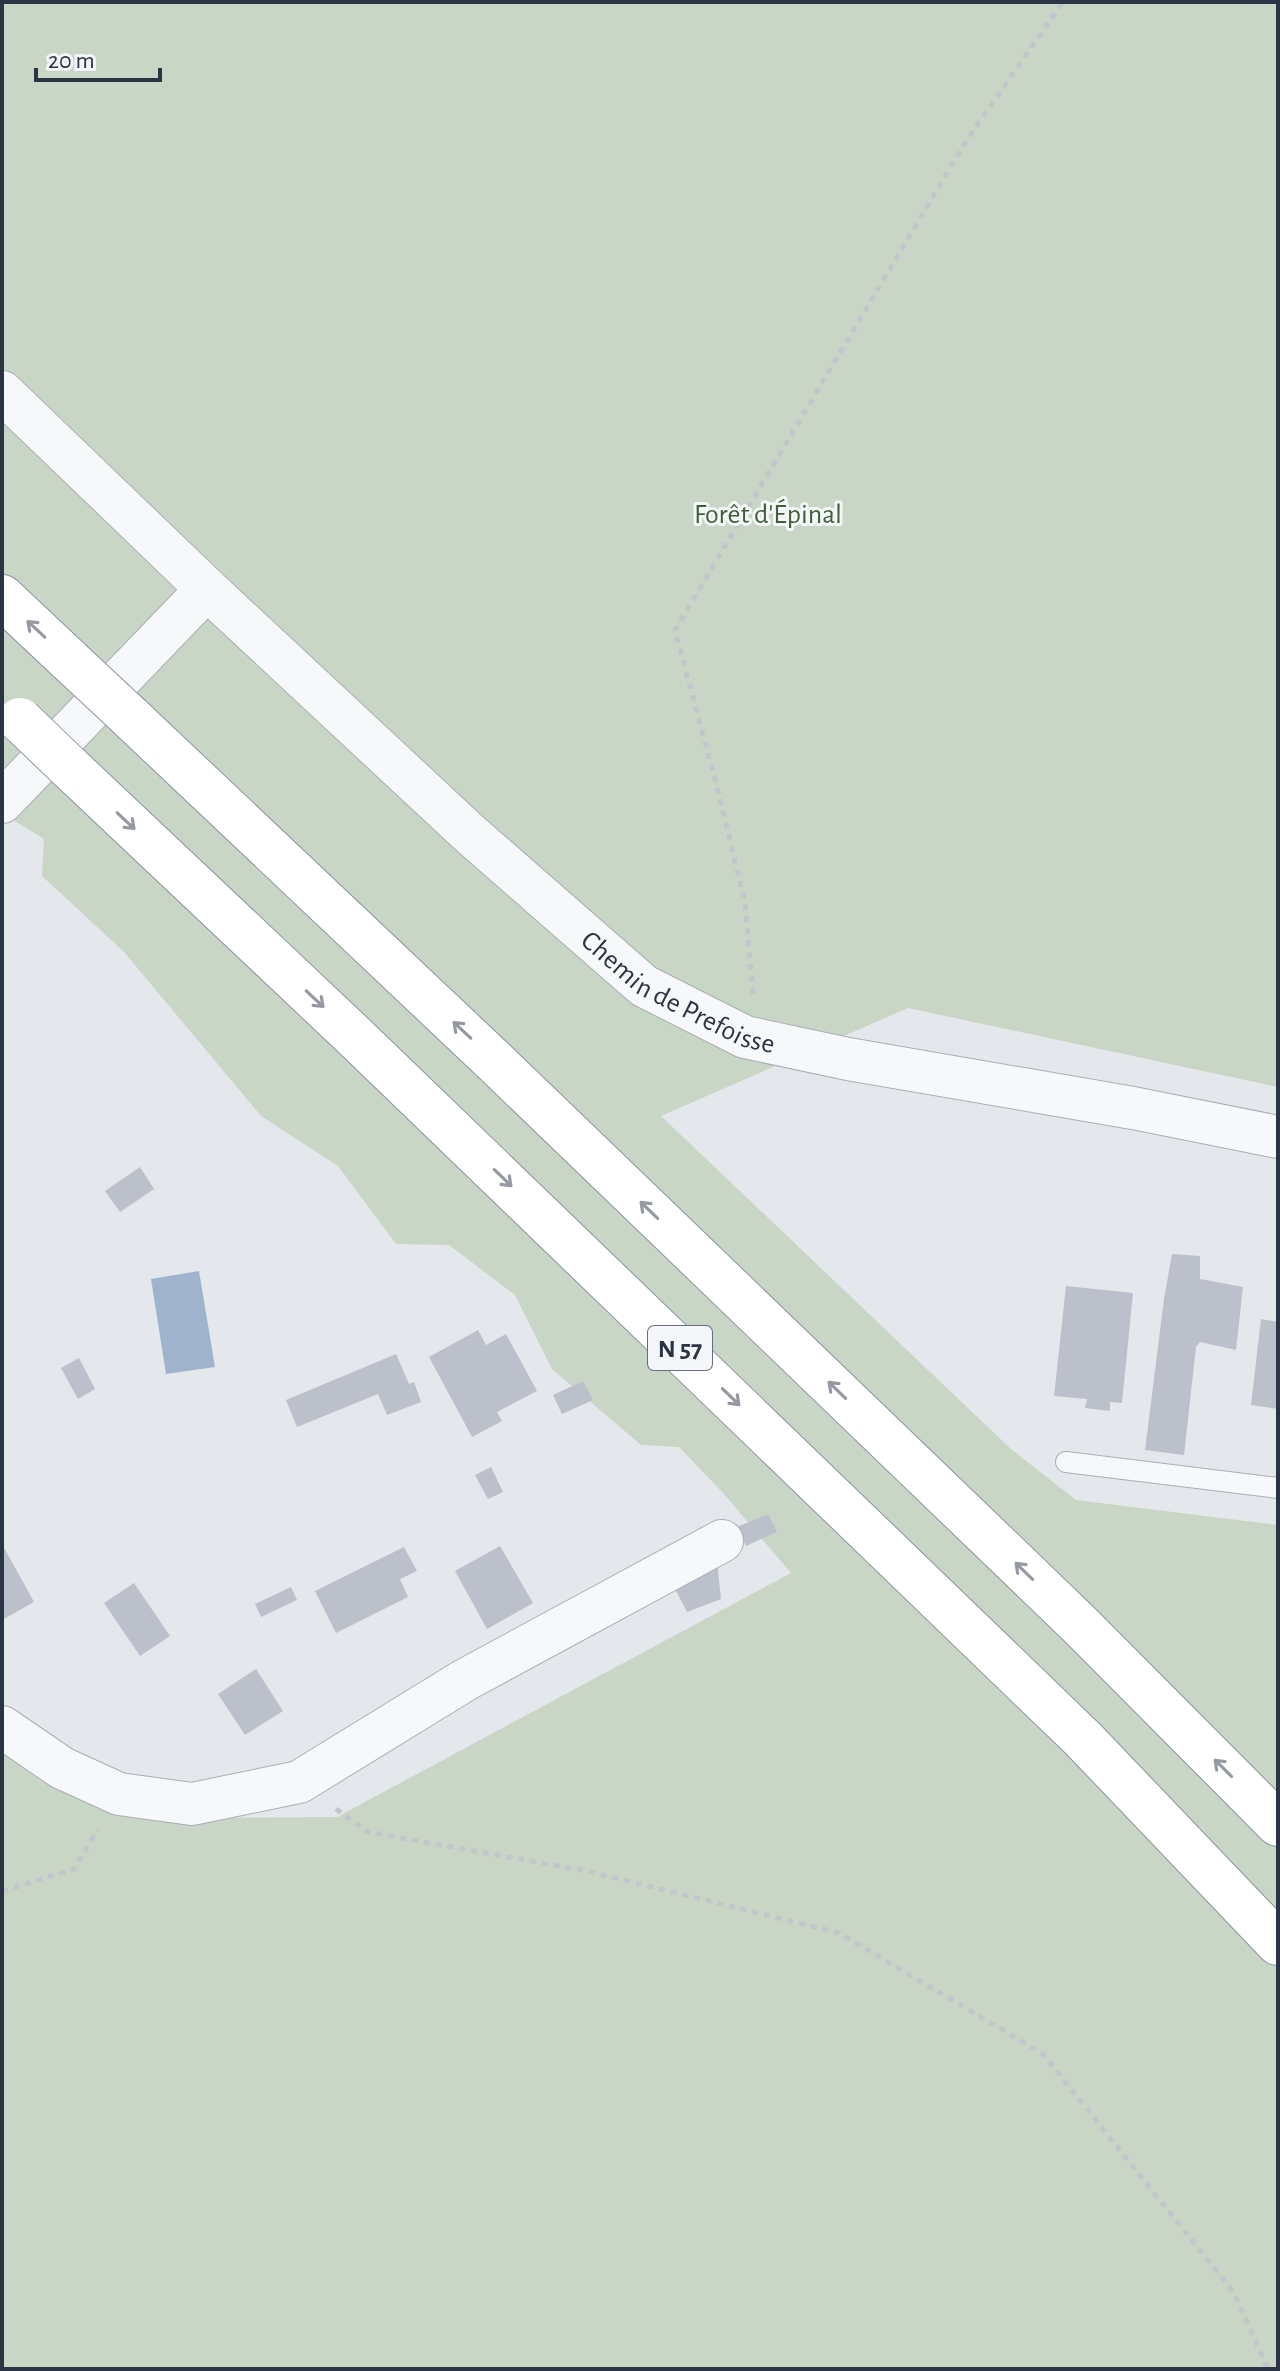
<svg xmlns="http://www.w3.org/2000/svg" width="1280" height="2371" font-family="'Alegreya Sans',sans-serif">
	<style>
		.green { fill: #c9d6c5 }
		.water { fill: #9fb4cc }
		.building { fill: #bbc0ca }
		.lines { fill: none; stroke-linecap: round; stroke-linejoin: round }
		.service-casing { stroke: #a9aeb7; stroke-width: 22 }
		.minor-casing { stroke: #a9aeb7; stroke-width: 44 }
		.trunk-casing { stroke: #8b94a3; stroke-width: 46 }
		.path { stroke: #c2c5cb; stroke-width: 5; stroke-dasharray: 6 6; stroke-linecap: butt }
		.service { stroke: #f7f8fa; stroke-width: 20 }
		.minor { stroke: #f7f8fa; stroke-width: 42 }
		.trunk { stroke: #fff; stroke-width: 44 }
		.trunk-bridge-casing { stroke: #8b94a3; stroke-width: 46; stroke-linecap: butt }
		.trunk-bridge { stroke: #fff; stroke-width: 44 }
		.oneway { stroke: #959aa2 }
		.labels { text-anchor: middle; stroke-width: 6; stroke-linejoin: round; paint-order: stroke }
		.shield { fill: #f4f6f9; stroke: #676e7b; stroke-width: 2 }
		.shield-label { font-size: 26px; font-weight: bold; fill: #2b3445 }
		.park-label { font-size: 28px; fill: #3f6138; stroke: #f4f6f9 }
		.street-label { font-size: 28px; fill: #2b3445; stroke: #f4f6f9 }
	</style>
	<rect width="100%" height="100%" fill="#e4e7ec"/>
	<!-- green -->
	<path class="green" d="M2,2H1278V1087L908,1008L661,1116L1011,1449L1076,1500L1278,1525V2369H2V1748L132,1818L337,1817L791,1573L723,1493L679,1447L641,1445L552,1369L515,1295L449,1245L396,1244L338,1166L261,1116L124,952L42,876L44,839L2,813Z"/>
	<!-- water -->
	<path class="water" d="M199,1271L215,1367L166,1374L151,1279Z"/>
	<!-- building -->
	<g class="building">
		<path d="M140,1167L154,1189L120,1212L105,1191Z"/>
		<path d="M1172,1254L1200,1256V1279L1243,1287L1236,1350L1200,1342L1196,1347L1184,1455L1145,1450L1164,1299Z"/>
		<path d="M1066,1286L1133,1293L1122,1403L1110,1402V1411L1085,1408L1087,1399L1054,1396Z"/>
		<path d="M1261,1319L1278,1322V1409L1251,1405Z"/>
		<path d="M478,1330L486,1345L506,1334L537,1391L497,1412L502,1421L472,1437L429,1357Z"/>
		<path d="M396,1354L409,1384L414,1382L421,1402L387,1415L378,1394L297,1427L286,1400Z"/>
		<path d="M79,1358L95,1389L78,1399L61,1368Z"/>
		<path d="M583,1381L593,1400L562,1414L553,1395Z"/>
		<path d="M491,1467L503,1492L488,1499L475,1475Z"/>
		<path d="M768,1514L777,1532L746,1546L737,1527Z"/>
		<path d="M2,1544L34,1602L2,1620Z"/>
		<path d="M500,1546L533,1603L487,1629L455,1571Z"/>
		<path d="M404,1547L417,1571L400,1579L408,1597L336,1633L315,1591Z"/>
		<path d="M717,1560L721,1599L687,1612L672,1583Z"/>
		<path d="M134,1583L170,1636L140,1656L104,1603Z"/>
		<path d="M291,1587L297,1600L261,1617L255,1604Z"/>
		<path d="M256,1669L283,1711L245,1735L218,1694Z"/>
	</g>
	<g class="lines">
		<defs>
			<path id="service" d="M1066,1462L1278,1488"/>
			<g id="minor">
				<path id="s1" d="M2,392L207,589L469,833L644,986L745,1037L848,1059L1133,1108L1278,1137"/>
				<path d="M2,802L207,589"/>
				<path d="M2,1727L62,1768L119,1794L192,1804L299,1782L465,1680L722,1541"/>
			</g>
			<g id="trunk">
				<path d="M2,597L70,661"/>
				<path d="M130,717L494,1061L1080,1625L1278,1824"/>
				<path d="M69,767L354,1036L1083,1739L1278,1943"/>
			</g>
		</defs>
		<!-- service casing -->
		<use href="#service" class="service-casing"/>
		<!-- minor casing -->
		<use href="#minor" class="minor-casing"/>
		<!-- trunk casing -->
		<use href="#trunk" class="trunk-casing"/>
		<!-- path -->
		<g class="path">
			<path d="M753,994L745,903L718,791L675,630L966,141L1063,2"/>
			<path d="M336,1809L368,1832L587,1871L839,1933L1043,2054L1234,2293L1268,2369"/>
			<path d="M2,1891L74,1869L98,1829"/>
		</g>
		<!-- service -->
		<use href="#service" class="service"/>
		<!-- minor -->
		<use href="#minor" class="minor"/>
		<!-- trunk -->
		<use href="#trunk" class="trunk"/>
		<defs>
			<g id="trunk-bridge">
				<path d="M70,661L130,717"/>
				<path d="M20,720L69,767"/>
			</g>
		</defs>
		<!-- trunk-bridge casing -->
		<use href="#trunk-bridge" class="trunk-bridge-casing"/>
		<!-- trunk-bridge -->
		<use href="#trunk-bridge" class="trunk-bridge"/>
	</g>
	<!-- one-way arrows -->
	<defs><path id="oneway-shaft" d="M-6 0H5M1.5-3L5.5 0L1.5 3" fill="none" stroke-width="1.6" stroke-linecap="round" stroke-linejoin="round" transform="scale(2)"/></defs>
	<g class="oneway">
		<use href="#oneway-shaft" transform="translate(36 629) rotate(-137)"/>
		<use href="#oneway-shaft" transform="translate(126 821) rotate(43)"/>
		<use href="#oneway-shaft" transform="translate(315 999) rotate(43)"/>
		<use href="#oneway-shaft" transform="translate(462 1030) rotate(-137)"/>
		<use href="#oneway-shaft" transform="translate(503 1178) rotate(44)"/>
		<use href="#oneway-shaft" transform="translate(649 1210) rotate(-136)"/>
		<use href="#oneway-shaft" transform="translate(837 1390) rotate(-136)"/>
		<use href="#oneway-shaft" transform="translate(731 1397) rotate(44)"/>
		<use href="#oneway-shaft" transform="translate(1024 1571) rotate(-136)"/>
		<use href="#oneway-shaft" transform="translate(1223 1768) rotate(-135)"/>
	</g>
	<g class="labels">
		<!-- shield labels -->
		<rect class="shield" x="648" y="1326" width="64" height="44" rx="6"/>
		<g class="shield-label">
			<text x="680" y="1357">N 57</text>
		</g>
		<!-- park labels -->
		<g class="park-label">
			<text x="768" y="523">Forêt d'Épinal</text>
		</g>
		<!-- street labels -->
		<g class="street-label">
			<text dy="10" stroke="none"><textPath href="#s1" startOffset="908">Chemin de Prefoisse</textPath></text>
		</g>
	</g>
	<!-- border -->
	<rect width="1280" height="2371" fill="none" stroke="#2b3445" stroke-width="8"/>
	<!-- scale -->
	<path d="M36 68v12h124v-12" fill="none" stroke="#2b3445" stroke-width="4"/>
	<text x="48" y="68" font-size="24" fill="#2b3445" stroke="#f4f6f9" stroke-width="6" paint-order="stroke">20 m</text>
</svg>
